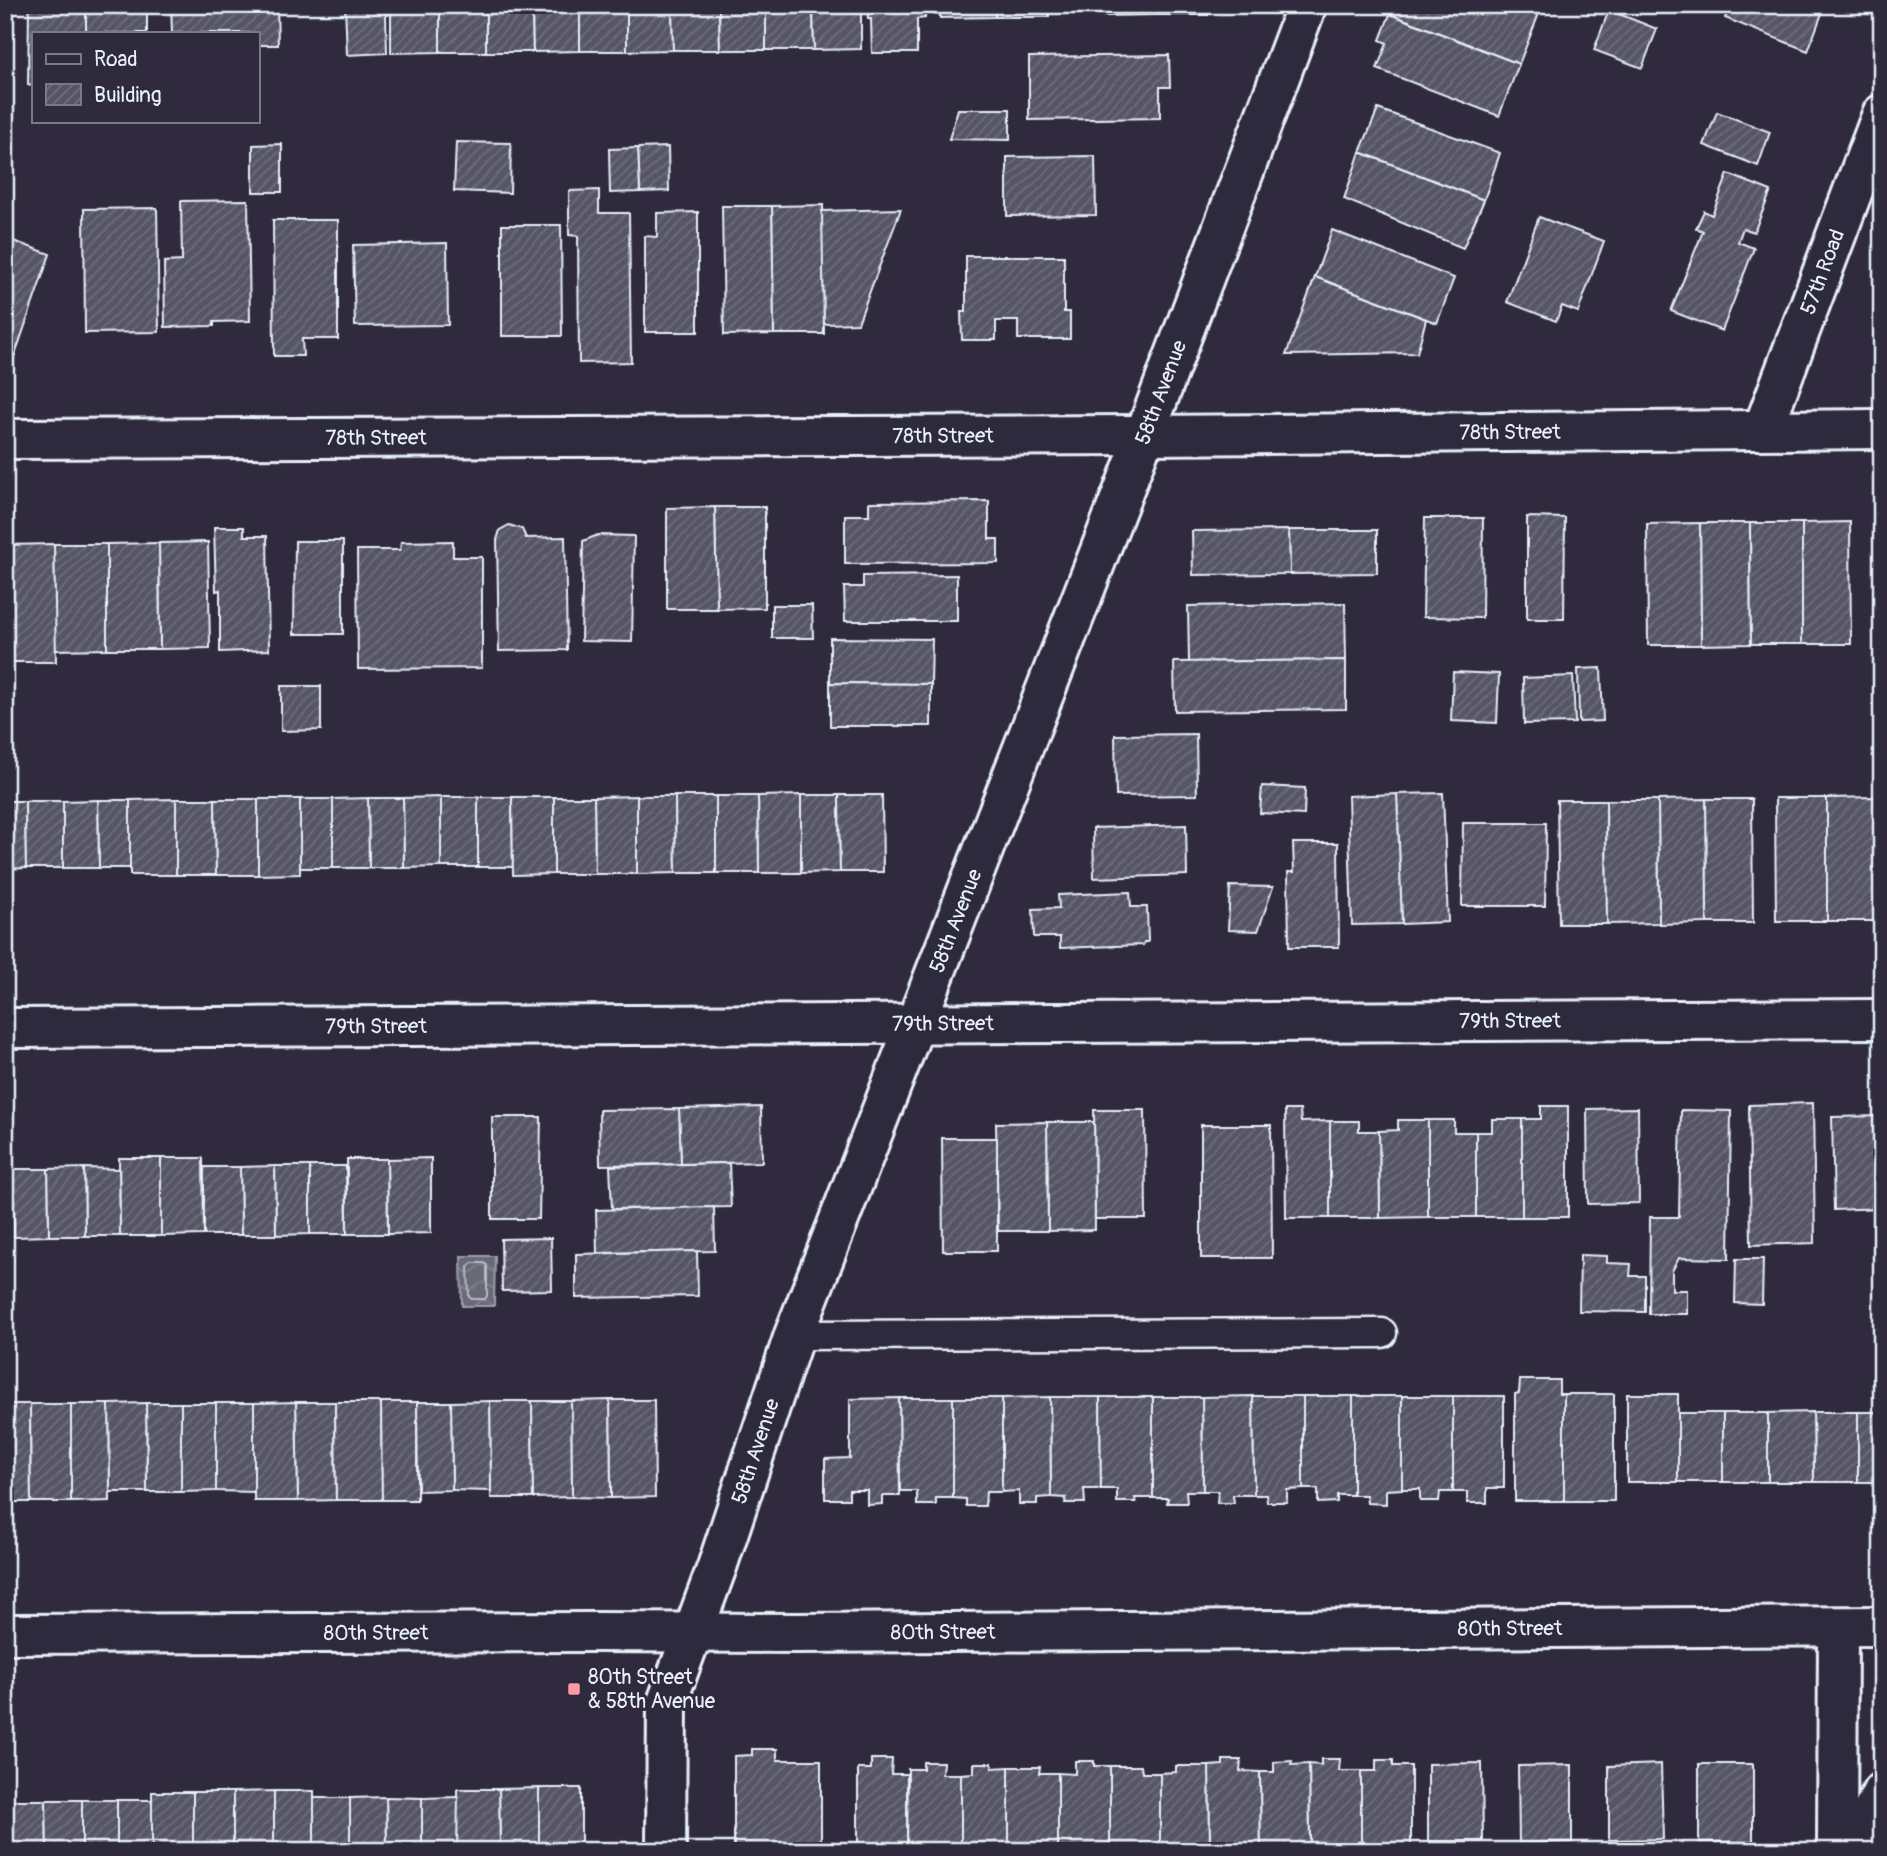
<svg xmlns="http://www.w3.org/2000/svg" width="1887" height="1856" font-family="Pangolin,sans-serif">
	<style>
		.water { fill: url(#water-waves); stroke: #9c9fab; stroke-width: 2 }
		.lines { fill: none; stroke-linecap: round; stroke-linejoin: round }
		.shore { stroke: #b5bbc5; stroke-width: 2 }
		.building { fill: url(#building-hatch); stroke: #e8f1f8; stroke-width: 2 }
		.service-casing { stroke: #e8f1f8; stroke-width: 33 }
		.minor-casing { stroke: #e8f1f8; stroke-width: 44 }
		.tertiary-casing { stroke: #e8f1f8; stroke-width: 44 }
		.service { stroke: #2f2a3d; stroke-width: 28 }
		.minor { stroke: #2f2a3d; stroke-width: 38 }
		.tertiary { stroke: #2f2a3d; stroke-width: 38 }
		.poi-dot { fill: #ff9aa2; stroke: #2f2a3d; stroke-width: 2.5 }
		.labels { text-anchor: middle; stroke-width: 6; stroke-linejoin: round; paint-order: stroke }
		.street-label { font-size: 21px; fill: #e8f1f8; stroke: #2f2a3d }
		.poi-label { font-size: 21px; fill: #e8f1f8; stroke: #2f2a3d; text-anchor: start }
	</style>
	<defs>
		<pattern id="water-waves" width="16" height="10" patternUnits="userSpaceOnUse" patternTransform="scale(1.75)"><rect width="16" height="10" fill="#696978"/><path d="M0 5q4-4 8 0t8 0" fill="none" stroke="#7e7f8c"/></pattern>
		<pattern id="building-hatch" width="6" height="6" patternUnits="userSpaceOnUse" patternTransform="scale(1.75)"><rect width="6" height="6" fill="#575565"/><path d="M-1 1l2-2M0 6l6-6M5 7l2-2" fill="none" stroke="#6f6e7c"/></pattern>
	</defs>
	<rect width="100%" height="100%" fill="#2f2a3d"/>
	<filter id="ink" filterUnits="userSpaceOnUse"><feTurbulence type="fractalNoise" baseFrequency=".0143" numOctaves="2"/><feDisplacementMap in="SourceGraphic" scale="14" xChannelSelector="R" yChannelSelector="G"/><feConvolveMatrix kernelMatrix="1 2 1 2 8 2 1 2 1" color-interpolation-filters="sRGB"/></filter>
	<g filter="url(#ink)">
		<!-- water -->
		<path class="water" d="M461,1256H495L494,1306H462Z"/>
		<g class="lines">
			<!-- shore -->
			<path class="shore" d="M472,1263H484L487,1265V1296L485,1299H472L469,1297L468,1267Z"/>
		</g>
		<!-- building -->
		<g class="building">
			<path d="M29,5H86V33H33V85H28Z"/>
			<rect x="86" y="5" width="61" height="28"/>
			<path d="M171,5H277L278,45H257V33H172Z"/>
			<path d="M345,5H388V15H386L387,53L347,55Z"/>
			<path d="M391,5H440V52L391,53Z"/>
			<rect x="440" y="5" width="46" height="47"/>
			<path d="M486,5H532L533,52H486Z"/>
			<path d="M532,5H580V51L533,52Z"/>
			<rect x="580" y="5" width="47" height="46"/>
			<path d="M627,5H672L673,50L627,51Z"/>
			<path d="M672,5H719L720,50H673Z"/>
			<path d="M719,5H766V50H720Z"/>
			<path d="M766,5H813L814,50H766Z"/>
			<path d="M813,5H861V49L814,50Z"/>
			<path d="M867,5H925V18L917,19V53H872L871,19H868Z"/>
			<path d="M940,5H995V17L940,18Z"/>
			<rect x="995" y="5" width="54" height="12"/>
			<path d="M1103,5H1154V15L1103,16Z"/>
			<rect x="1154" y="5" width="54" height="10"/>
			<path d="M1393,5H1524L1540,11L1519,64L1390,14Z"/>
			<path d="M1730,5H1825L1808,51L1725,18Z"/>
			<path d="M1609,10L1657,29L1642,68L1594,50Z"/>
			<path d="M1390,14L1519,64L1499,116L1377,69L1387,43L1380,40Z"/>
			<path d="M1169,55L1170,87H1160V118L1029,120V57Z"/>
			<path d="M958,109H1010V140L949,139Z"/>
			<path d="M1378,109L1500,153L1484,200L1360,152Z"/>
			<path d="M1717,112L1770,132L1758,166L1704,145Z"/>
			<path d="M456,142L511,143L510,193L454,191Z"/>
			<path d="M282,144V192H253V145Z"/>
			<path d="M668,147L669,191L640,192L638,148Z"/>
			<path d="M638,148L640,192L610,193L609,149Z"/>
			<path d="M1360,152L1484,200L1463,248L1344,199Z"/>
			<path d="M1095,156L1096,215L1007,216V157Z"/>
			<path d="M1728,174L1771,191L1754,232L1743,228L1738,242L1754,248L1722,331L1671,311L1703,231L1696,228L1704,211L1712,215Z"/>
			<path d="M599,190V213H629L631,362L579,363L578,236L569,235V191Z"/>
			<path d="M248,200L250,321L214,322V326L165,327L164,262L182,261L181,201Z"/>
			<path d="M823,205L824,334H774L772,206Z"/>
			<path d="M722,206H772L774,334L724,335Z"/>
			<path d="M157,208L159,332L85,333L84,209Z"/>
			<path d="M901,209L858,323L824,324L822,211Z"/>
			<path d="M698,212V332H645V236L657,237V213Z"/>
			<path d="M1539,217L1604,241L1578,312L1562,306L1556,321L1507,302Z"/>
			<path d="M273,220H338V339H302L303,356H274Z"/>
			<path d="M502,225H561L562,336H502Z"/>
			<path d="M1332,230L1454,278L1437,323L1315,277Z"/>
			<path d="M5,238L50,254L13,360L5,357Z"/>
			<path d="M447,243L448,325L355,326L353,245Z"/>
			<path d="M966,256H1064V312H1070V339H1018V321H996V340H962L961,312H966Z"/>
			<path d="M1315,277L1426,319L1417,353L1286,355Z"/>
			<path d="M989,501V539H998V563L845,564V515H869V502Z"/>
			<path d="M715,507H765V608L717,609Z"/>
			<path d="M715,507L717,609H667V508Z"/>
			<path d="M1527,517L1565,518L1564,619H1527Z"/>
			<path d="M1425,518H1483L1482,618L1423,617Z"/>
			<path d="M1850,522L1851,644H1802V523Z"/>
			<path d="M1700,523H1750L1751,644L1701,645Z"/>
			<path d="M1700,523L1701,645H1648L1647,524Z"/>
			<path d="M1750,523H1802V644H1751Z"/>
			<path d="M509,525L522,529L526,538L565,537L567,650L499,651L497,540L500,530Z"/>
			<path d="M214,527H244V536H267L269,650L220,652V590L216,591Z"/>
			<path d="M1289,530H1377V573L1290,574Z"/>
			<path d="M1289,530L1290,574L1193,575L1192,531Z"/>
			<path d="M598,535L634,536L632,642L581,641L583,541Z"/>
			<path d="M295,541H343V634H294Z"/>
			<path d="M453,541V557H482V668L358,669L357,550H400L401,542Z"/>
			<path d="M208,542L210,648L160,649L159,543Z"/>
			<path d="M159,543L160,649H107V544Z"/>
			<path d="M54,544H107V649L55,650Z"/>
			<path d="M54,544L56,662H5V545Z"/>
			<path d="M957,575V621H845L844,587H863V576Z"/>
			<path d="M1345,603L1346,660L1189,662L1188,606Z"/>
			<path d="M772,605H812L813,638H772Z"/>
			<path d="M830,638L932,639L931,684L830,683Z"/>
			<path d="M1346,660V709L1175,711L1174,662Z"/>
			<path d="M1601,668L1603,721L1579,722L1578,669Z"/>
			<path d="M1453,672L1499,674L1497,723L1451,721Z"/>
			<path d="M1573,676L1575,723L1524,724L1523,678Z"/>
			<path d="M830,683L931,684V726H830Z"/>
			<path d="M281,686H321V730L281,731Z"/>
			<path d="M1196,734L1197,795L1116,796L1115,735Z"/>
			<path d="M1262,786L1305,788L1304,815L1260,813Z"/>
			<path d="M1443,793L1448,922L1402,924L1397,794Z"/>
			<path d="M1397,794L1402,924L1352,925L1348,796Z"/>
			<path d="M801,795H839L840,872L801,873Z"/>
			<path d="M801,795V873H759L758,796Z"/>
			<path d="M839,795H882L883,872H840Z"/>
			<path d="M637,796H675L676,873L637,874Z"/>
			<path d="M637,796V874H595L594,797Z"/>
			<path d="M675,796H716V873H676Z"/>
			<path d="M716,796H758L759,873H716Z"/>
			<rect x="441" y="797" width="37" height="70"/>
			<path d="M441,797V867L404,868L403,798Z"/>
			<path d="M478,797H512L513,867H478Z"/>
			<path d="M512,797H554V874L513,875Z"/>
			<path d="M554,797H594L595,874H554Z"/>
			<rect x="1876" y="797" width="6" height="124"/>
			<path d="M1876,797V921H1827V798Z"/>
			<path d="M368,798H403L404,868H369Z"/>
			<path d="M368,798L369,868H333V799Z"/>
			<path d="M1775,798H1827V921H1776Z"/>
			<path d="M176,799H215L216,875H176Z"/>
			<path d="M176,799V875H130V800Z"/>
			<path d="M215,799H258V875H216Z"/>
			<path d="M258,799H300V874L258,875Z"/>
			<rect x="300" y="799" width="33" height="69"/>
			<path d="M1706,799H1752L1753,923H1707Z"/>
			<path d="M1706,799L1707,923L1659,924L1658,800Z"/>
			<path d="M98,800H130V868H99Z"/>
			<path d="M98,800L99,868H63V801Z"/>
			<path d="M1557,800H1606L1607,924H1559Z"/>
			<path d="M1606,800H1658L1659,923L1607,924Z"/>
			<path d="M5,801H25L26,868L5,869Z"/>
			<path d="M25,801H63V868H26Z"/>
			<path d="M1463,823H1546L1545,906H1462Z"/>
			<path d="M1186,825L1187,875L1094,878L1093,828Z"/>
			<path d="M1293,843H1338L1339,947H1289L1288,872H1294Z"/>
			<path d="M1230,886L1273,887L1258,931L1228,930Z"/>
			<path d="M1130,892L1131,907H1147L1148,942H1144L1143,945L1060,948V937H1034L1033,909L1059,908L1058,895Z"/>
			<path d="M1813,1103L1815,1243L1751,1245L1749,1105Z"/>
			<path d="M1541,1106H1568V1217H1522V1119H1541Z"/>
			<path d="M761,1107L762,1162L681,1164L679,1109Z"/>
			<path d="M1638,1108L1639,1203L1588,1204L1587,1109Z"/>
			<path d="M679,1109L681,1164L600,1165L599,1110Z"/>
			<path d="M1094,1110H1145L1146,1219H1095Z"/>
			<path d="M1285,1110H1300L1301,1122L1330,1121V1218H1286Z"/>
			<path d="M1681,1110L1731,1111L1729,1259L1679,1258L1672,1271V1290H1687V1314H1649L1650,1217H1679Z"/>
			<path d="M1882,1116V1208L1834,1210L1832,1117Z"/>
			<path d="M492,1117H541L539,1219H492Z"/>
			<path d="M1492,1119H1522V1217H1476V1132H1492Z"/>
			<path d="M1398,1120H1428V1217L1380,1218L1379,1131L1398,1130Z"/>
			<path d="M1428,1120H1454V1132H1476V1217H1428Z"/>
			<path d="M1330,1121H1359V1131H1379L1380,1218H1330Z"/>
			<path d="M1047,1122H1094L1095,1230L1048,1231Z"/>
			<path d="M1047,1122L1048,1231H998L996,1123Z"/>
			<path d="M1201,1125H1271L1272,1258H1201Z"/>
			<path d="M942,1138H997V1251H943Z"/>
			<path d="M119,1158H161V1236H120Z"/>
			<path d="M161,1158H203L204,1235L161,1236Z"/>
			<path d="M431,1158V1233L388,1234L387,1159Z"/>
			<path d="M347,1159H387L388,1234H347Z"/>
			<path d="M729,1163L731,1207L612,1209L610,1166Z"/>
			<path d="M275,1166H310V1234L276,1235Z"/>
			<path d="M275,1166L276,1235H241L240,1167Z"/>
			<path d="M310,1166H346L347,1234H310Z"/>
			<path d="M204,1167H240L241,1235H204Z"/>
			<path d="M84,1168L119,1169L120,1236H85Z"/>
			<path d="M84,1168L85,1236H49L48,1169Z"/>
			<path d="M5,1169H13L14,1237H5Z"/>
			<path d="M13,1169H48L49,1236L14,1237Z"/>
			<path d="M714,1207L715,1251L597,1253L596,1210Z"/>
			<path d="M551,1238L552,1290L502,1291L501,1239Z"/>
			<path d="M697,1251L698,1296L576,1298V1254Z"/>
			<path d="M1580,1255L1607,1256V1263L1631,1264L1630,1276H1645V1312L1579,1311Z"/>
			<path d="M1736,1259H1763L1762,1304L1735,1303Z"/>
			<path d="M1520,1380H1559V1394H1564V1501H1515V1394L1519,1393Z"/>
			<rect x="1564" y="1394" width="50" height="107"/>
			<rect x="1627" y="1394" width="51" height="88"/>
			<path d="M1253,1396H1303V1489L1287,1490V1502H1267L1266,1495H1254Z"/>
			<path d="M1253,1396L1254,1495H1233L1234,1503H1217L1218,1491H1203L1202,1397Z"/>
			<path d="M1303,1396H1353V1495H1337V1502L1318,1503V1489H1303Z"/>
			<path d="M1353,1396H1402V1489L1386,1490V1504L1367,1503L1366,1495H1353Z"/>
			<path d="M1402,1396H1453V1492H1440L1439,1501H1420V1489H1402Z"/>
			<path d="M1453,1396H1504V1488H1487V1503H1467V1492H1453Z"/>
			<path d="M1050,1397H1100L1101,1489H1084L1085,1503H1065L1066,1498L1051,1497Z"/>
			<path d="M1050,1397L1051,1497L1037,1498V1504H1019V1491L1002,1492V1398Z"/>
			<path d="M1100,1397H1153V1498H1135L1136,1502H1117V1489H1101Z"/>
			<path d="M1153,1397H1202L1203,1491H1186L1187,1503H1167L1168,1498H1153Z"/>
			<path d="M899,1398H953V1498H936V1505H917V1491H900Z"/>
			<path d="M899,1398L900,1496H882V1504L867,1505V1490H849V1499H825V1459L850,1458V1399Z"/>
			<path d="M953,1398H1002V1492H986L985,1506H966V1499L953,1498Z"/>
			<path d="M610,1400H654L655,1497L611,1498Z"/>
			<path d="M610,1400L611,1498L572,1497L571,1401Z"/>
			<path d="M490,1401H532L533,1498H491Z"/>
			<path d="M490,1401L491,1491L452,1490L451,1402Z"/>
			<path d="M532,1401H571L572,1497L533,1498Z"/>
			<path d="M296,1402H335L336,1500L298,1501Z"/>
			<path d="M296,1402L298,1501H254V1403Z"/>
			<path d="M335,1402H381L382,1500H336Z"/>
			<path d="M381,1402H417V1500H382Z"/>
			<path d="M417,1402H451L452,1490L418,1491Z"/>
			<path d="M146,1403H181V1492H147Z"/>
			<path d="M146,1403L147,1492H110L109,1404Z"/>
			<path d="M181,1403H216V1491L181,1492Z"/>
			<path d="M216,1403H254V1492L216,1491Z"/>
			<path d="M5,1404H30L31,1502H5Z"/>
			<path d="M30,1404H71V1502H31Z"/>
			<path d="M71,1404H109L110,1501L71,1502Z"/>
			<path d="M1813,1412H1858V1482H1814Z"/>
			<path d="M1813,1412L1814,1482H1768V1413Z"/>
			<rect x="1858" y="1412" width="24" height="70"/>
			<rect x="1678" y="1413" width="45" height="69"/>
			<rect x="1723" y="1413" width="45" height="69"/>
			<path d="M752,1749H777V1760H821V1851H734V1756L752,1755Z"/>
			<path d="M871,1759H892L891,1774H907V1851H858V1769H871Z"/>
			<path d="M1321,1759H1340L1339,1771H1361V1851H1310L1309,1764L1321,1765Z"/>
			<path d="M1223,1760H1241L1240,1771L1260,1772L1261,1851H1210L1209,1766L1223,1765Z"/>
			<path d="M1376,1760H1393V1766H1411V1851H1361V1771H1376Z"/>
			<path d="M1075,1761H1094V1766H1110V1851H1058V1773L1075,1774Z"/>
			<path d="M1292,1761L1291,1765L1309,1764L1310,1851H1261L1260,1772H1274V1762Z"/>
			<path d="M923,1762H943L942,1774H961V1851H907L908,1769H923Z"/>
			<path d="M974,1763H992V1768L1009,1767V1851H961V1774L974,1773Z"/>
			<path d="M1482,1763L1483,1841H1428V1764Z"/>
			<path d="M1661,1764L1663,1839L1609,1840V1766Z"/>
			<rect x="1699" y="1764" width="54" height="78"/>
			<path d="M1572,1765V1842L1519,1843L1518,1766Z"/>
			<path d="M1110,1766H1141L1142,1773H1160V1851H1110Z"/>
			<path d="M1176,1766H1209L1210,1851H1160V1773L1176,1772Z"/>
			<path d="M1009,1767H1040L1039,1773H1058V1851H1009Z"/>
			<rect x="539" y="1788" width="42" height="63"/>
			<path d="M539,1788V1851H500L499,1789Z"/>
			<path d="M457,1789H499L500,1851H457Z"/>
			<rect x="5" y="1790" width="4" height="61"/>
			<rect x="274" y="1791" width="40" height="60"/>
			<path d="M274,1791V1851H233V1792Z"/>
			<rect x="152" y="1792" width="41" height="59"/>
			<rect x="193" y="1792" width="40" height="59"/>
			<path d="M386,1797L422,1798V1851H387Z"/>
			<path d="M386,1797L387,1851H350V1798Z"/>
			<path d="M458,1797L457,1851H422V1798Z"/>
			<rect x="314" y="1798" width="36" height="53"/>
			<path d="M8,1800H46L47,1851H9Z"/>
			<path d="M46,1800H82V1851H47Z"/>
			<rect x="82" y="1800" width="35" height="51"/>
			<rect x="117" y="1800" width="35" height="51"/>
		</g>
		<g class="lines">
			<defs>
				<path id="service" d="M794,1335L1382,1333"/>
				<g id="minor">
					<path id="s1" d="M1763,429L1882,114"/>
					<path id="s2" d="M5,439L1145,435L1882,429"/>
					<path id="s3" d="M5,1028L1882,1019"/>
					<path id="s4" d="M666,1851L667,1702L717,1567L794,1335L1128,479L1307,5"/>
					<path d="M1837,1851L1838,1627"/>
					<path d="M1854,1851L1882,1792"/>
				</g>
				<g id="tertiary">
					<path id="s5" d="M5,1634L596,1632L796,1633L1882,1626"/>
				</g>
			</defs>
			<!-- service casing -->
			<use href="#service" class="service-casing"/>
			<!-- minor casing -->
			<use href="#minor" class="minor-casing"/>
			<!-- tertiary casing -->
			<use href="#tertiary" class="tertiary-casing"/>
			<!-- service -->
			<use href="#service" class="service"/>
			<!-- minor -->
			<use href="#minor" class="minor"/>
			<!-- tertiary -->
			<use href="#tertiary" class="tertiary"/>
		</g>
	</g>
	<!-- markers -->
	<rect class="poi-dot" x="567" y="1682" width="14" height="14" rx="3.5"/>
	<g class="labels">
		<!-- street labels -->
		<g class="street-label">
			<text dy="7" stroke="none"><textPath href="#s1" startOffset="168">57th Road</textPath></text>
			<text dy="7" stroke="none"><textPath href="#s4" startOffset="1549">58th Avenue</textPath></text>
			<text dy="7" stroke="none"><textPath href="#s2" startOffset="1505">78th Street</textPath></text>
			<text dy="7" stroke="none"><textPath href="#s2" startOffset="938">78th Street</textPath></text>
			<text dy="7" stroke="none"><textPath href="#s2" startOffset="371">78th Street</textPath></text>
			<text dy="7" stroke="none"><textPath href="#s4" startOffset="982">58th Avenue</textPath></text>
			<text dy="7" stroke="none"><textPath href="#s3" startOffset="1505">79th Street</textPath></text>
			<text dy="7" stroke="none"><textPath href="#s3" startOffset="938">79th Street</textPath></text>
			<text dy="7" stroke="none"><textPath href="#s3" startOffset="371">79th Street</textPath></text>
			<text dy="7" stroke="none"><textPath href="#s4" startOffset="415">58th Avenue</textPath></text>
			<text dy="7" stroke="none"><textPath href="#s5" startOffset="1505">80th Street</textPath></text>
			<text dy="7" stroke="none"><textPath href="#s5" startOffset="938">80th Street</textPath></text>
			<text dy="7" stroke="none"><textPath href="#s5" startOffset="371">80th Street</textPath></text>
		</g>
		<!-- poi labels -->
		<g class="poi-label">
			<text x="588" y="1684">80th Street<tspan x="588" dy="24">&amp; 58th Avenue</tspan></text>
		</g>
	</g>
	<!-- margin -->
	<rect width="1887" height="1856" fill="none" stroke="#2f2a3d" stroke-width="28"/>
	<rect x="14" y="14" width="1859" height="1828" fill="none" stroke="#e8f1f8" stroke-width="2.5" filter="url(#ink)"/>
	<!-- legend -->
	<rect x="32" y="32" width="228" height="91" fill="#2f2a3d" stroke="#797a88" stroke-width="2"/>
	<rect x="46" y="54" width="35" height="10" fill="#2f2a3d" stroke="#797a88" stroke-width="2"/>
	<text x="94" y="66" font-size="21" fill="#e8f1f8">Road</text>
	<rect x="46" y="84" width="35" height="21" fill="url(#building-hatch)" stroke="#797a88" stroke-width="2"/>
	<text x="94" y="102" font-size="21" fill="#e8f1f8">Building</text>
</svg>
